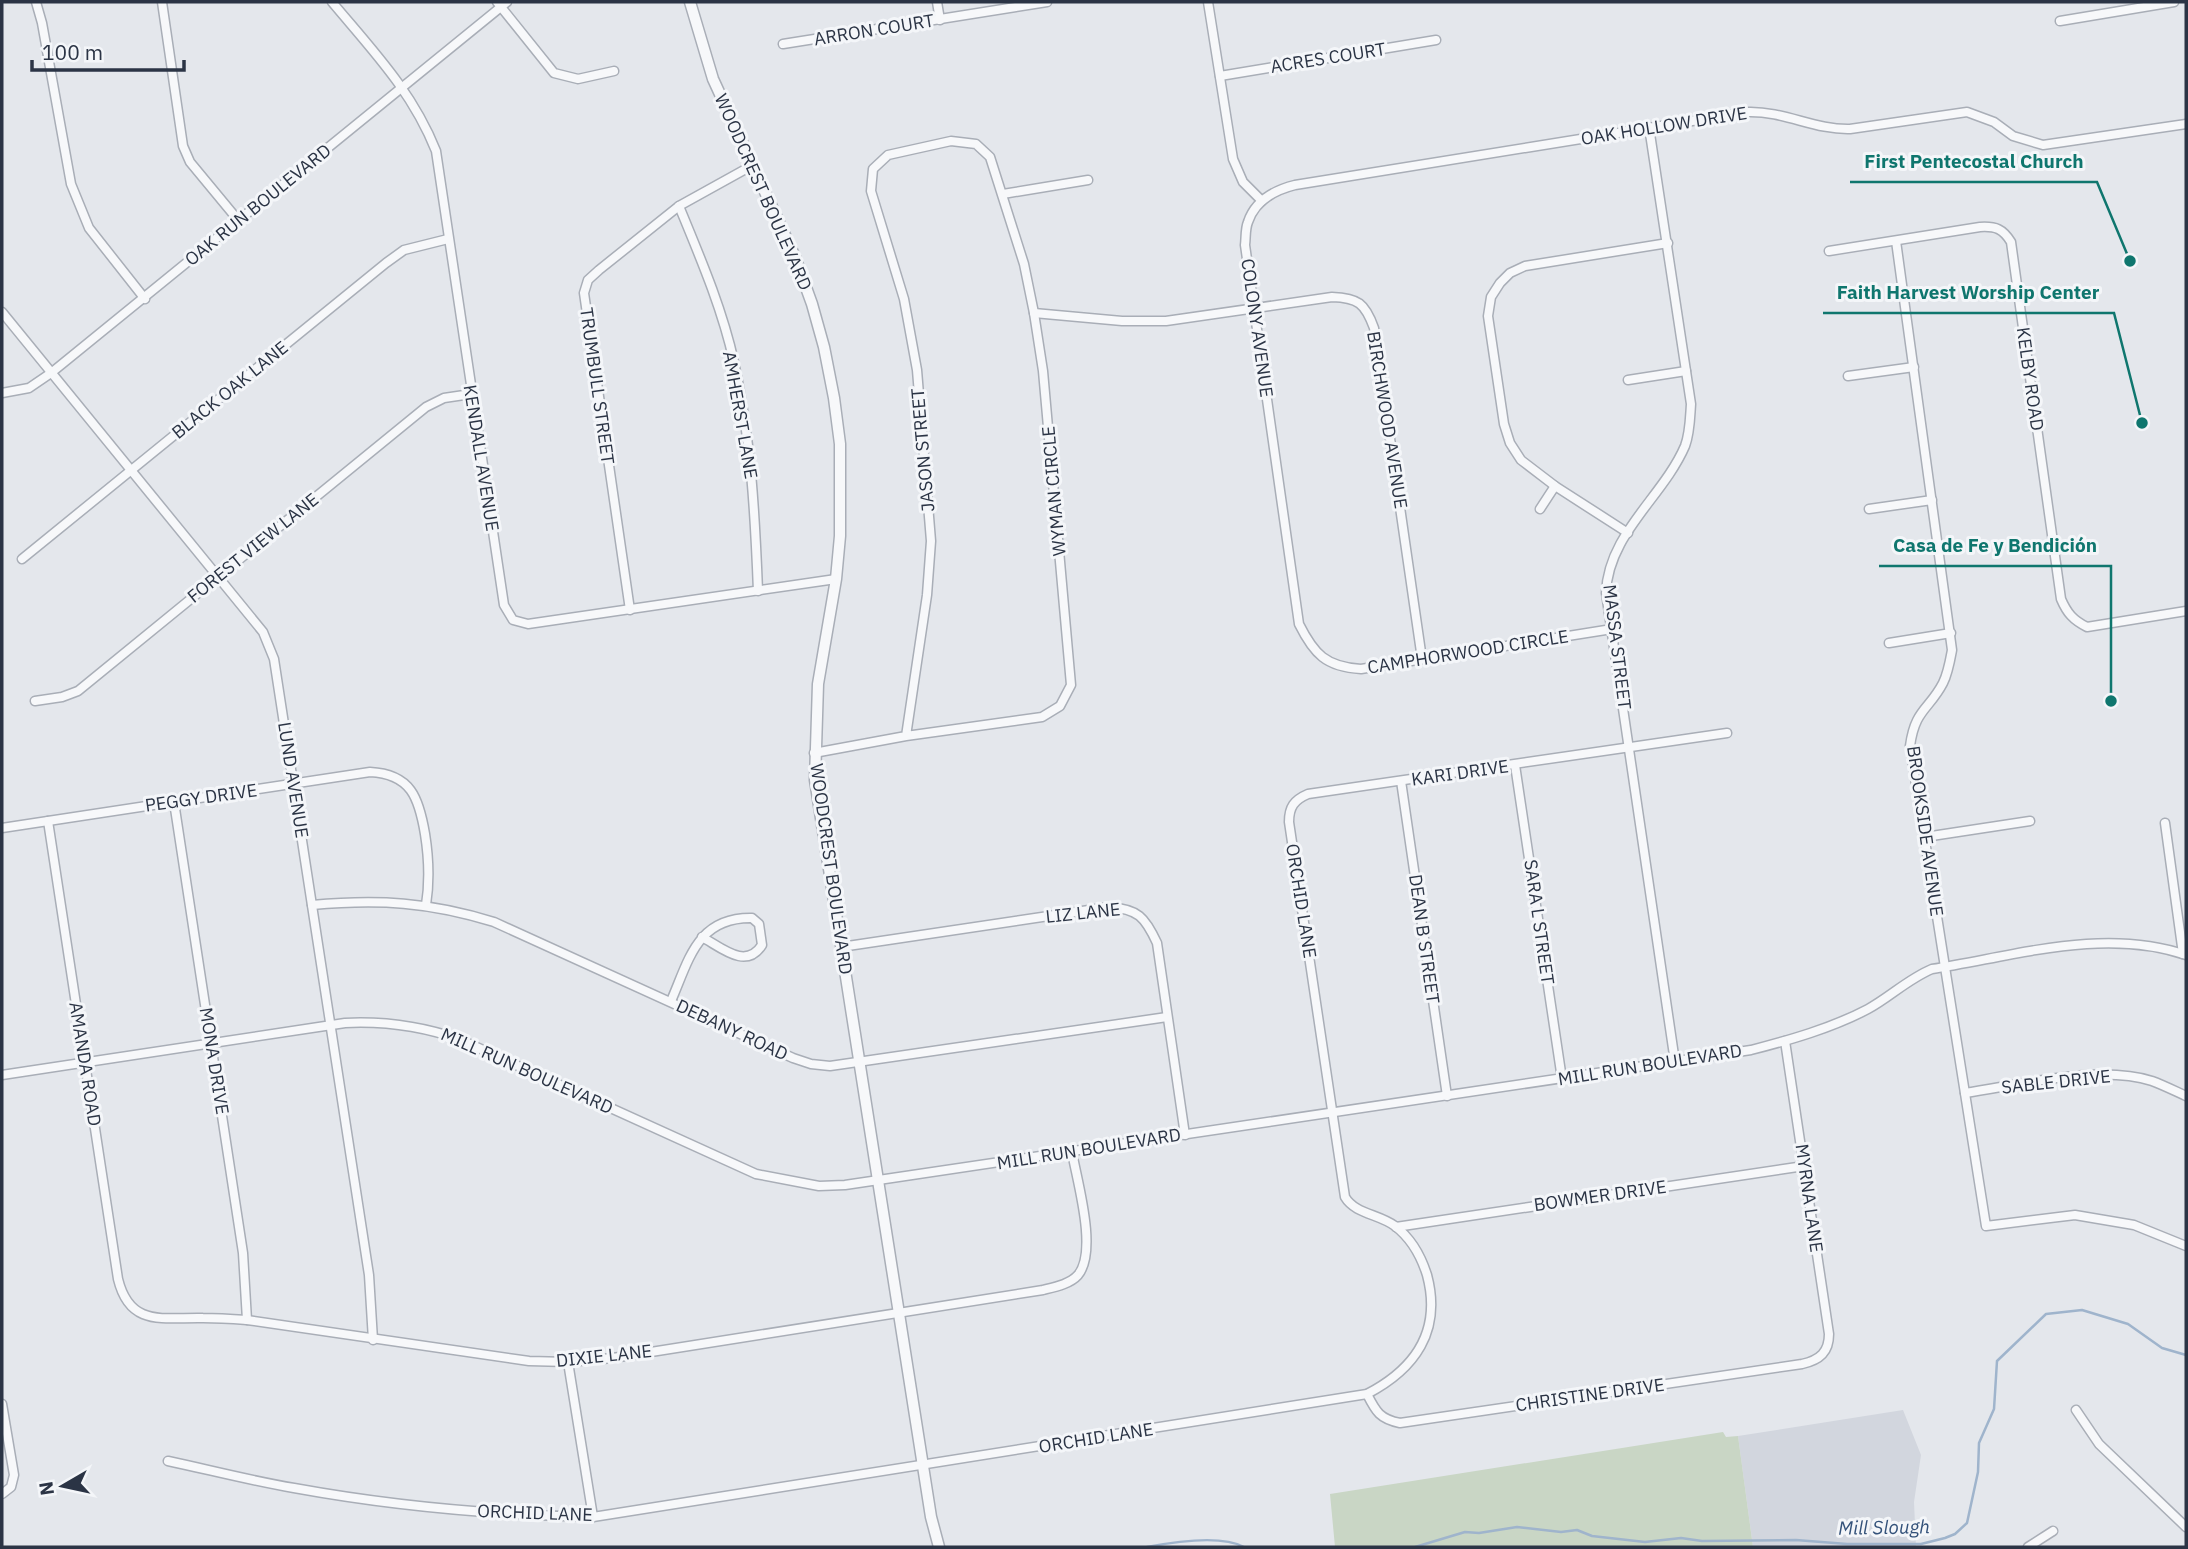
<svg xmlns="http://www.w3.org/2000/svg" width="2188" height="1549" font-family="'IBM Plex Sans',sans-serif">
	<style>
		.built { fill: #d2d6de }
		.green { fill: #c9d6c5 }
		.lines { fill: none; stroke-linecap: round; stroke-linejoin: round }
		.stream { stroke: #9fb4cc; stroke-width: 2.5 }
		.minor-casing { stroke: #a9aeb7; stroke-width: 11 }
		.tertiary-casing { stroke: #a9aeb7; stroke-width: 13 }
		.minor { stroke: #f7f8fa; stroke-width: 8 }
		.tertiary { stroke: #f7f8fa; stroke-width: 10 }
		.labels { text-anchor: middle; stroke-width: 6; stroke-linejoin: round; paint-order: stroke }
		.street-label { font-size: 18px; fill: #2b3445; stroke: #f4f6f9 }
		.water-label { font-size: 19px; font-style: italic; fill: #34527a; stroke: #f4f6f9 }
		.leader { fill: none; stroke: #0f766e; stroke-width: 2.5 }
		.callout-dot { fill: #0f766e; stroke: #f4f6f9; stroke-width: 2.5 }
		.callout-label { font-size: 19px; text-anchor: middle; font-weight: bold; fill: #0f766e; stroke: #f4f6f9; stroke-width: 6; stroke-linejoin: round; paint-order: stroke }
	</style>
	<rect width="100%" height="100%" fill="#e4e7ec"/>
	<!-- built -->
	<path class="built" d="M1903,1410L1921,1455L1914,1502L1916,1547H1753L1738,1436Z"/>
	<!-- green -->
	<path class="green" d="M1723,1432L1726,1437L1738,1436L1753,1547H1335L1330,1494Z"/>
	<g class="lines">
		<!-- stream -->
		<g class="stream">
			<path d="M1147,1547C1173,1542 1220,1534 1244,1547"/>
			<path d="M1415,1547L1465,1532L1479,1533L1517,1527L1561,1532L1577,1530L1592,1536L1645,1542L1681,1538L1702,1541L1796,1540L1847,1544H1921L1945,1538L1955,1534L1967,1523L1978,1472L1979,1443L1994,1409L1997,1361L2046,1314L2082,1310L2128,1324L2162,1348L2186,1355"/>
		</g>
		<defs>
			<g id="minor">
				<path d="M36,2L42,23L71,184L89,228L145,299"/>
				<path d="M162,2L183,146L190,162L238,220"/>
				<path d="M332,2C373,51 412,91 436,151L504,605L513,620L528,624L836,579"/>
				<path d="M497,2L554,73L578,79L614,71"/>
				<path d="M937,2L940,20"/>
				<path d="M1208,2L1233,159L1243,182L1262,201"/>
				<path d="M2060,21L2174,2"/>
				<path d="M783,44L1047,2"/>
				<path d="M1220,76L1436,40"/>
				<path d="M1649,127L1691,404C1690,418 1690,433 1685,446C1663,497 1608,534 1606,593L1675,1062"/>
				<path d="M1003,194L1088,180"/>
				<path d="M679,206C700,257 722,308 734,362C751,438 755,514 758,591"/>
				<path d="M1896,241L1952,650C1950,661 1948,673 1943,683C1929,710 1915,709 1910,746L1986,1226L2075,1215L2134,1225L2186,1246"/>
				<path d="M1829,251L1980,227C1996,226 2003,229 2011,242L2061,599C2067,613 2073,620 2087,627L2186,611"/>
				<path d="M2,312L263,632L274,659L369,1275L373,1340"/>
				<path d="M1034,313L1122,321H1166L1332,297C1358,298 1365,303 1374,328L1422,659"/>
				<path d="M1848,376L1914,367"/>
				<path d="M1628,380L1686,371"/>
				<path d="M2,393L29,388L51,373L507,2"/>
				<path d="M1540,509L1555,486"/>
				<path d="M1869,509L1932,500"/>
				<path d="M1628,533L1555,486L1521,460L1510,443L1504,424L1488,316L1491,297L1500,283L1510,273L1525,266L1668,243"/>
				<path d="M22,559L386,263L404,250L448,239"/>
				<path d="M630,610L584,293L588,280L599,270L679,206L753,165"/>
				<path d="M1612,629L1361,669C1326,667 1314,654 1299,624L1245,245C1246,238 1245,229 1248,222C1255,201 1275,190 1295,185L1748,112C1784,111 1815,130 1850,129L1967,112L1994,122L2013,136L2043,145L2186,124"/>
				<path d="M1889,643L1951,633"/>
				<path d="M35,701L62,697L78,691L426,407L444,398L471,394"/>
				<path d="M814,753L906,736L1042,717L1060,706L1071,685L1043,371L1034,313L1024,264L990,157L976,144L951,141L888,155L873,169L871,191L904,299L917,370L931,541L927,595L906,736"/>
				<path d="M1515,765L1562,1079"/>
				<path d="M1401,781L1447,1096"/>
				<path d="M174,802L243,1253L247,1320"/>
				<path d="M48,821L118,1279C130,1328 164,1317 203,1318C218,1318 233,1319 247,1320L529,1361L568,1362L613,1358L1043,1290C1055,1287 1070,1284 1078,1275C1098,1251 1077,1181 1072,1152"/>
				<path d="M2165,823L2183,954"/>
				<path d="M2,828L370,772C411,774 419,798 425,834C429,859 430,880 426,905"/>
				<path d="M1925,837L2030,821"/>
				<path d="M312,905C379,899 429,902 494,922L793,1058L811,1064L830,1066L1167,1017"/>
				<path d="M841,947L1109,907C1138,909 1145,917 1157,943L1185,1135"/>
				<path d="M671,1001C689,960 697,917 752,918L759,924L762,945C746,970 722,948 702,937"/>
				<path d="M2,1075L345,1023C386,1021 422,1026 461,1040L756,1174L819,1186L845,1185L1751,1050C1790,1040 1832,1028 1868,1009C1890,997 1908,979 1932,969C2015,956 2104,927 2186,955"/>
				<path d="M1965,1093C2020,1085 2098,1064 2152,1081C2163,1085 2175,1091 2186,1096"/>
				<path d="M1396,1227L1804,1166"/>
				<path d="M568,1362L593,1517"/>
				<path d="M1367,1394C1376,1412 1380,1419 1400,1423L1802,1364C1820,1360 1829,1352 1829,1334L1785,1041"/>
				<path d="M2,1404L14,1475L11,1487L2,1494"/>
				<path d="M2076,1410L2099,1444L2186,1527"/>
				<path d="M168,1461C210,1470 252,1481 294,1488C393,1506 493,1515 593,1517L1367,1394C1415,1369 1442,1331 1427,1275C1421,1256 1412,1239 1395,1226C1379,1214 1355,1214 1345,1197L1289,822C1289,807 1294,800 1308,794L1727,733"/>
				<path d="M2028,1547L2053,1531"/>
			</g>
			<path id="tertiary" d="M690,2L713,79L795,257L812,304L824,347L834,398L840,444V536L836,579L818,684L815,780L931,1517L939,1547"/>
		</defs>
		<!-- minor casing -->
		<use href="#minor" class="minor-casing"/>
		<!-- tertiary casing -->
		<use href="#tertiary" class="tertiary-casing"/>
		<!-- minor -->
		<use href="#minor" class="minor"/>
		<!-- tertiary -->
		<use href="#tertiary" class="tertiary"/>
	</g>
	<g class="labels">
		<!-- street labels -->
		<g class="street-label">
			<text transform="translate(874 30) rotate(-9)" y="6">ARRON COURT</text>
			<text transform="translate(1328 58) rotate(-9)" y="6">ACRES COURT</text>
			<text transform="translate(1664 126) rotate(-9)" y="6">OAK HOLLOW DRIVE</text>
			<text transform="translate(763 192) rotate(66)" y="6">WOODCREST BOULEVARD</text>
			<text transform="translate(258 205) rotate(-39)" y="6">OAK RUN BOULEVARD</text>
			<text transform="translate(1257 328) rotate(82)" y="6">COLONY AVENUE</text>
			<text transform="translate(2030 379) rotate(82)" y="6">KELBY ROAD</text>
			<text transform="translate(597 386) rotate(82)" y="6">TRUMBULL STREET</text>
			<text transform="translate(230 390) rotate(-39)" y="6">BLACK OAK LANE</text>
			<text transform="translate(740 415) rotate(80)" y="6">AMHERST LANE</text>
			<text transform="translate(1387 420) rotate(81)" y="6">BIRCHWOOD AVENUE</text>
			<text transform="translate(923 450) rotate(-95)" y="6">JASON STREET</text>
			<text transform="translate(481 458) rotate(81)" y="6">KENDALL AVENUE</text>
			<text transform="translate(1054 491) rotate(-95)" y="6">WYMAN CIRCLE</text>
			<text transform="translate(253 548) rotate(-39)" y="6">FOREST VIEW LANE</text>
			<text transform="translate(1617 647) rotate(83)" y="6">MASSA STREET</text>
			<text transform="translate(1468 652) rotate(-9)" y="6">CAMPHORWOOD CIRCLE</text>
			<text transform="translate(1460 773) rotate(-8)" y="6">KARI DRIVE</text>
			<text transform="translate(293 780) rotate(81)" y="6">LUND AVENUE</text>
			<text transform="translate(201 798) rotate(-8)" y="6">PEGGY DRIVE</text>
			<text transform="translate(1925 831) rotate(82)" y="6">BROOKSIDE AVENUE</text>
			<text transform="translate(831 869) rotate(82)" y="6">WOODCREST BOULEVARD</text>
			<text transform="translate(1301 901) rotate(81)" y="6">ORCHID LANE</text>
			<text transform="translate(1083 913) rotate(-6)" y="6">LIZ LANE</text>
			<text transform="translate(1539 922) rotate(82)" y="6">SARA L STREET</text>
			<text transform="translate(1424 939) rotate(82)" y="6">DEAN B STREET</text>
			<text transform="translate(732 1030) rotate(25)" y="6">DEBANY ROAD</text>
			<text transform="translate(214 1061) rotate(81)" y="6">MONA DRIVE</text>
			<text transform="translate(85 1064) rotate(81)" y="6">AMANDA ROAD</text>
			<text transform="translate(1650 1065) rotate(-9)" y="6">MILL RUN BOULEVARD</text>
			<text transform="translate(527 1071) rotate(24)" y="6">MILL RUN BOULEVARD</text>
			<text transform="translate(2056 1082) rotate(-6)" y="6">SABLE DRIVE</text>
			<text transform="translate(1089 1149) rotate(-9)" y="6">MILL RUN BOULEVARD</text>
			<text transform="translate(1600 1196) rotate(-8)" y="6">BOWMER DRIVE</text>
			<text transform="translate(1809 1198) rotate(82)" y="6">MYRNA LANE</text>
			<text transform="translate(604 1356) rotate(-6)" y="6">DIXIE LANE</text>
			<text transform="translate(1590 1395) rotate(-8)" y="6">CHRISTINE DRIVE</text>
			<text transform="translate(1096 1438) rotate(-9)" y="6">ORCHID LANE</text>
			<text transform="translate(535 1513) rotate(2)" y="6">ORCHID LANE</text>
		</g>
		<!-- water labels -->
		<g class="water-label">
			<text transform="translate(1884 1527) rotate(-1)" y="7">Mill Slough</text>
		</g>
	</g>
	<!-- callouts -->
	<path class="leader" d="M2130 261L2097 182H1850M2142 423L2114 313H1823M2111 701L2111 566H1879"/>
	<g class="callout-dot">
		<circle cx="2130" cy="261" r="7"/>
		<circle cx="2142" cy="423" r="7"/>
		<circle cx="2111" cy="701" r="7"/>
	</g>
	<g class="callout-label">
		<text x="1974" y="168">First Pentecostal Church</text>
		<text x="1968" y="299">Faith Harvest Worship Center</text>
		<text x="1995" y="552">Casa de Fe y Bendición</text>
	</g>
	<!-- border -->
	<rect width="2188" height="1549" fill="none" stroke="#2b3445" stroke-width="7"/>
	<!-- north arrow -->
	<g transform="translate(63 1486) rotate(261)" stroke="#f4f6f9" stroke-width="5" paint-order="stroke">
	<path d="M0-5L12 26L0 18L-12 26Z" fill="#2b3445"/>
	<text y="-10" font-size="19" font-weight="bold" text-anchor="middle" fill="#2b3445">N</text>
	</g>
	<!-- scale -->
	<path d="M32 60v10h152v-10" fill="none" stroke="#2b3445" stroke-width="3.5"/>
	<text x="42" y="60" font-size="21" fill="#2b3445" stroke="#f4f6f9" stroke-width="5" paint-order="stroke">100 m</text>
</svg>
